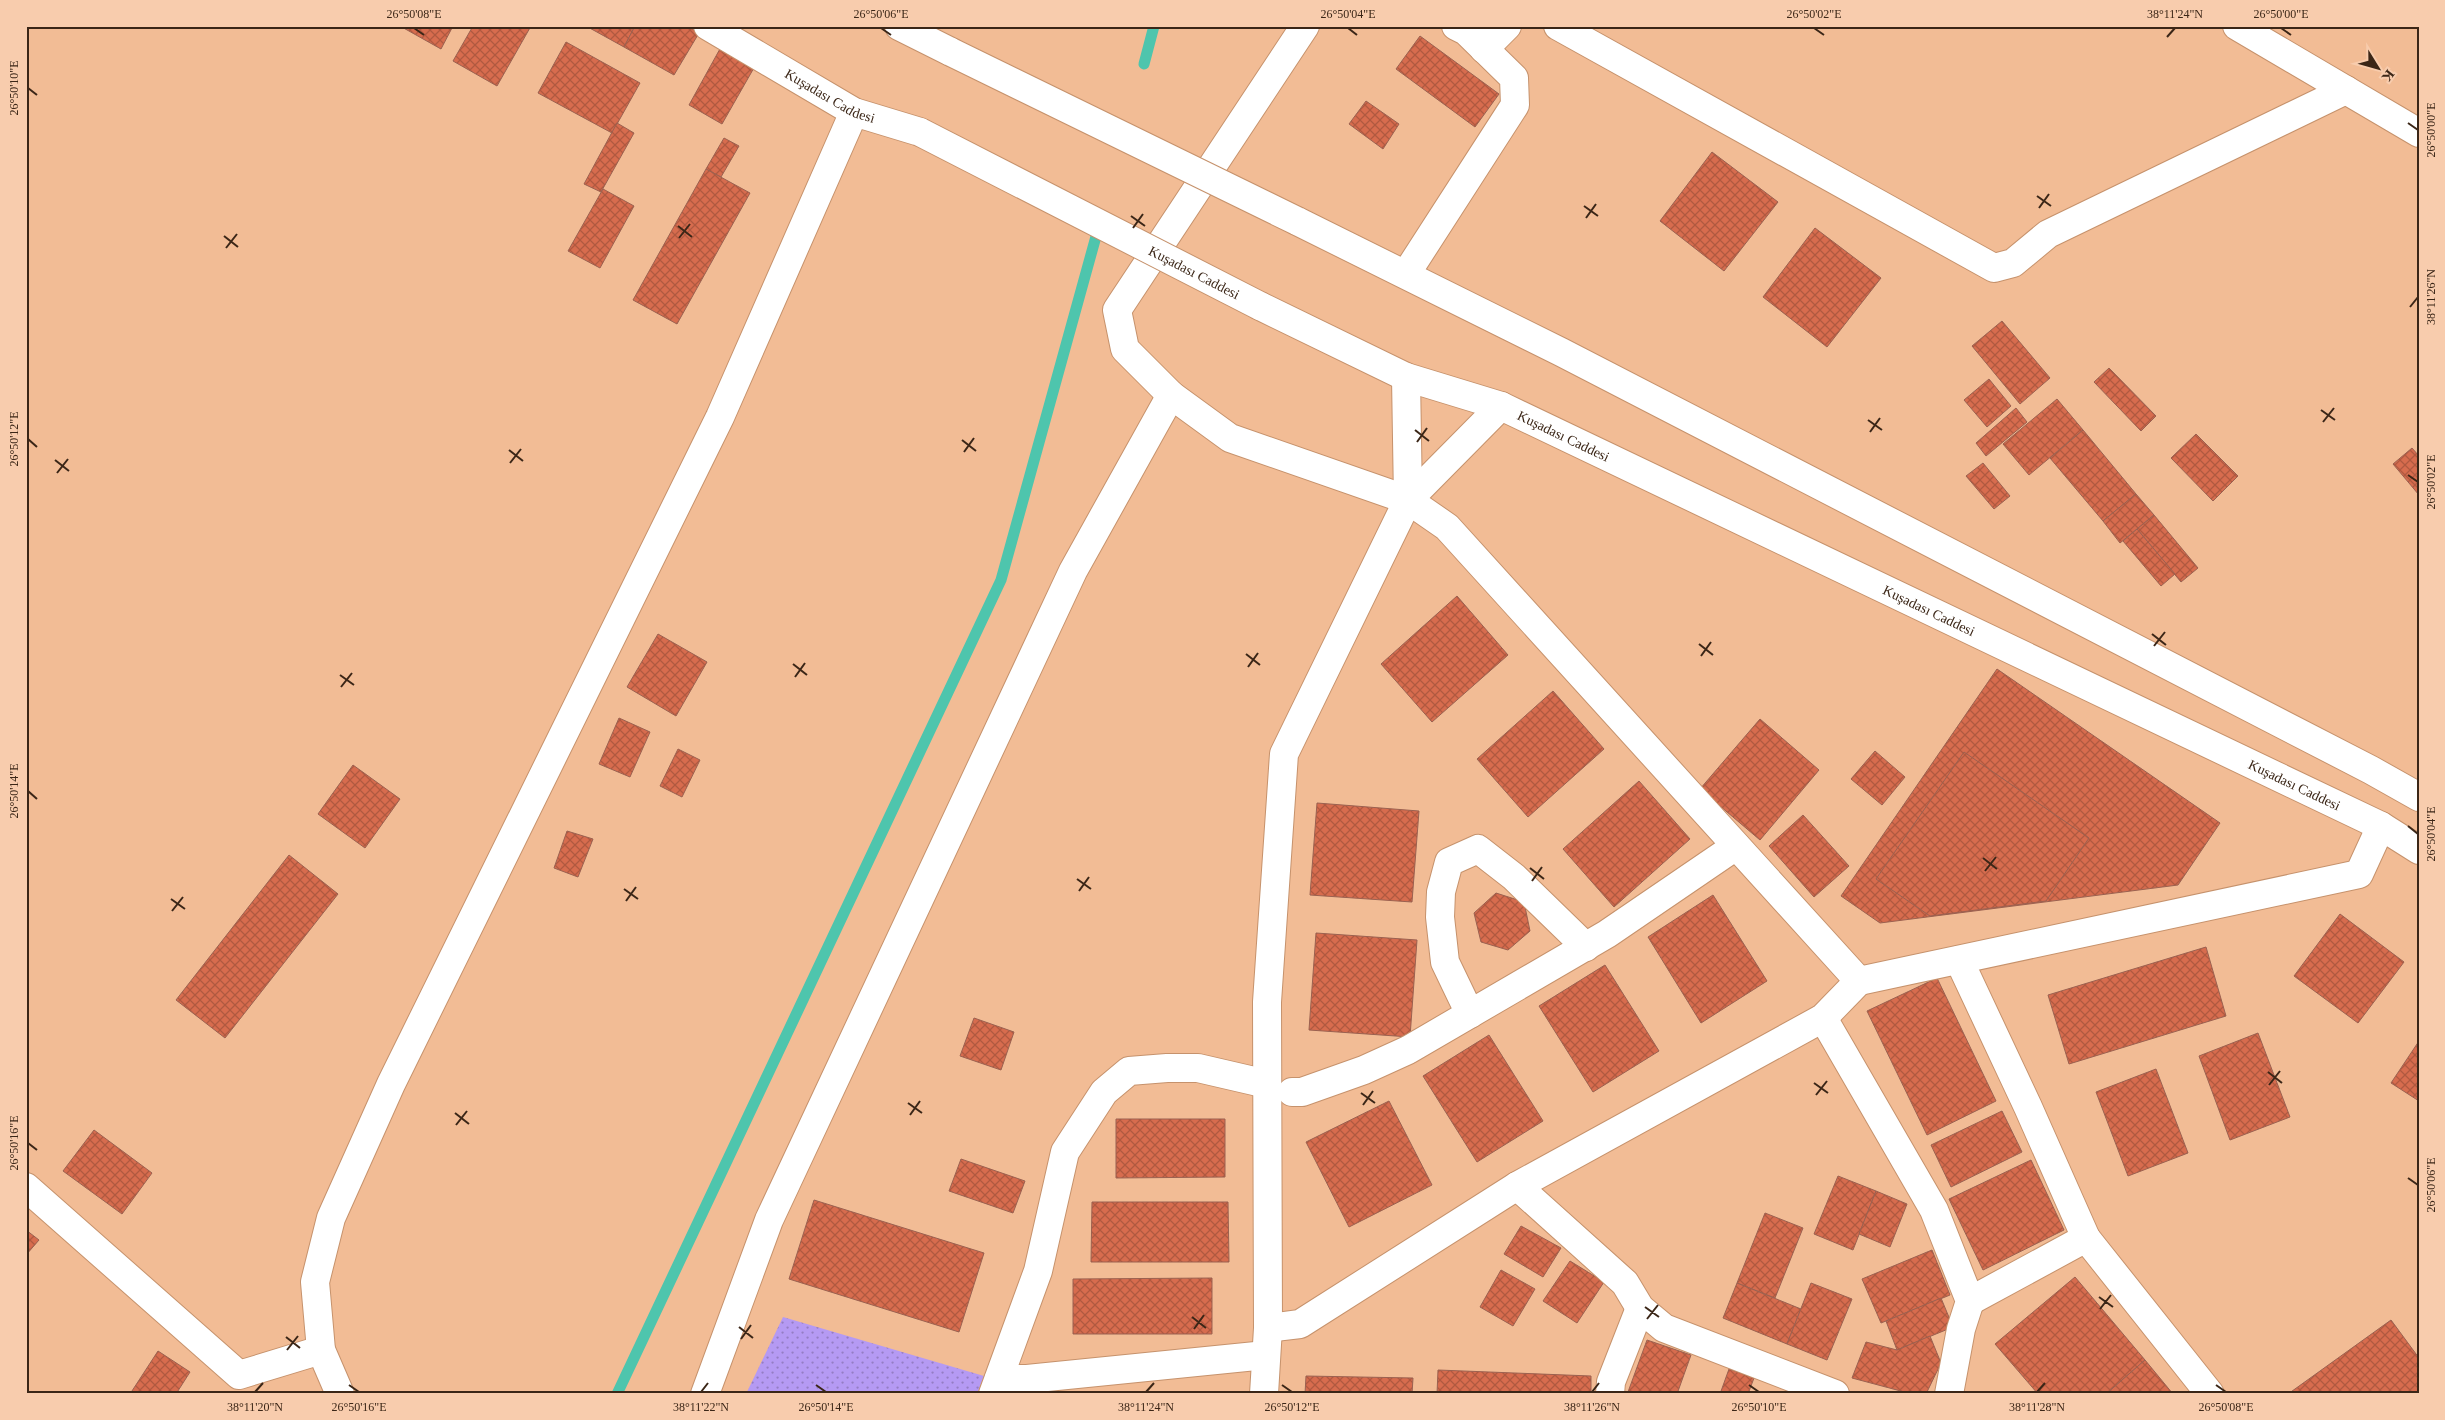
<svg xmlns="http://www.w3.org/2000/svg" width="2445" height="1420" font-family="'Times New Roman',serif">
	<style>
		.grass { fill: url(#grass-dots) }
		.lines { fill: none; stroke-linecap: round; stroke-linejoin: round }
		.stream { stroke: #4ec5ad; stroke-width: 11 }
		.building { fill: url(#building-cross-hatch); stroke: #9b6150 }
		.minor-casing { stroke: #c6926c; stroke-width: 30 }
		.major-casing { stroke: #c6926c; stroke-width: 30 }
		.minor { stroke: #fff; stroke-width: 28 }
		.major { stroke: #fff; stroke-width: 28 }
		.major-bridge-casing { stroke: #c6926c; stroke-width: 30; stroke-linecap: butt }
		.major-bridge { stroke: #fff; stroke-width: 28 }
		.ticks { fill: none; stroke: #3b2617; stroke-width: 2 }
		.labels { text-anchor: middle; stroke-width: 4.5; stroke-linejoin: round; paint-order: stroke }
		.street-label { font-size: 14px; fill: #3b2617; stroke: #f8ccad }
		.neatline { fill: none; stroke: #3b2617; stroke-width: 2 }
		.ticks-label { font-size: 12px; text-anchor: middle; fill: #3b2617 }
	</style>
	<defs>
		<pattern id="grass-dots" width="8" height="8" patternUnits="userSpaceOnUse" patternTransform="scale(1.25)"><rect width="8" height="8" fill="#b59af3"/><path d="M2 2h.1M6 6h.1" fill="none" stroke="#947dc4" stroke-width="1.8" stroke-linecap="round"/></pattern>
		<pattern id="building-cross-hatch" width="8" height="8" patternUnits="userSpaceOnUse" patternTransform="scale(1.25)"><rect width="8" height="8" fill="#d76c4e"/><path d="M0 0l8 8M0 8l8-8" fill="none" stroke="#b05940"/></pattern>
	</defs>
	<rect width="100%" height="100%" fill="#f2bc95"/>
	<!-- grass -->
	<path class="grass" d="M783,1317L984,1376L977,1394H746Z"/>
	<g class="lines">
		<!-- stream -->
		<g class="stream">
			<path d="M1144,64L1154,26"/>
			<path d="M617,1394L1001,580L1100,222"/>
		</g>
	</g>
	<!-- building -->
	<g class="building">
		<path d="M400,26H453L441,49Z"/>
		<path d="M473,26H531L497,86L453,61Z"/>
		<path d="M586,26H635L624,47Z"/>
		<path d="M635,26H687L699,33L674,75L624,47Z"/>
		<path d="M1420,36L1499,94L1475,127L1396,69Z"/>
		<path d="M566,42L640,83L612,133L538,93Z"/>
		<path d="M721,47L755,66L722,124L689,105Z"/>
		<path d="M1366,101L1399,124L1383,149L1349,124Z"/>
		<path d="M617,123L634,133L601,192L584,184Z"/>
		<path d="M724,138L739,146L721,177L706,169Z"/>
		<path d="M1712,152L1778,202L1724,271L1660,221Z"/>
		<path d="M706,169L750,193L677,324L633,300Z"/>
		<path d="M603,189L634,206L600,268L568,251Z"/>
		<path d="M1815,228L1881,278L1827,347L1763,297Z"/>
		<path d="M2002,321L2050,378L2020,404L1972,346Z"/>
		<path d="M2109,368L2156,416L2141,431L2094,382Z"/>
		<path d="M1989,379L2011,406L1987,427L1964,400Z"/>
		<path d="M2057,399L2083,430L2029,475L2003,444Z"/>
		<path d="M2016,408L2027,422L1986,456L1976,443Z"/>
		<path d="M2083,430L2136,494L2103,521L2050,458Z"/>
		<path d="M2196,434L2238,476L2213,501L2171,458Z"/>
		<path d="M2412,448L2419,456V495L2393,464Z"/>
		<path d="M1983,463L2010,496L1994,509L1966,476Z"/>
		<path d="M2136,494L2154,515L2120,543L2103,521Z"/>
		<path d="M2154,515L2198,568L2181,582L2137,529Z"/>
		<path d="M2137,529L2175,574L2161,586L2123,541Z"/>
		<path d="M1457,596L1508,655L1432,722L1381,664Z"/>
		<path d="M658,634L707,662L676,716L627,687Z"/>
		<path d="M1997,669L2220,823L2178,885L1880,923L1841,896Z"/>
		<path d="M1553,691L1604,749L1528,817L1477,759Z"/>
		<path d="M619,718L650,732L630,777L599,764Z"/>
		<path d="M1760,719L1819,770L1760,840L1700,789Z"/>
		<path d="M678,749L700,760L682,797L660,786Z"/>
		<path d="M1875,751L1905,777L1882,805L1851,779Z"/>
		<path d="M1964,752L2089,838L2046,901L1930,916L1876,879Z"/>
		<path d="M353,765L400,799L365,848L318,814Z"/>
		<path d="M1639,781L1690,839L1614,907L1563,849Z"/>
		<path d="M1317,803L1419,811L1412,902L1310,895Z"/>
		<path d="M1803,815L1849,866L1814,897L1769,846Z"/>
		<path d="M567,831L593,839L578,877L554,868Z"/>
		<path d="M289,855L338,894L225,1038L176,1000Z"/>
		<path d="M1496,893L1524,902L1530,931L1508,950L1481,942L1474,913Z"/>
		<path d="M1713,895L1767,981L1701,1023L1648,937Z"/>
		<path d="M2340,914L2404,962L2358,1023L2294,976Z"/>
		<path d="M1316,933L1417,940L1410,1037L1309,1030Z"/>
		<path d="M2206,947L2226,1016L2069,1064L2048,995Z"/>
		<path d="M1605,965L1659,1051L1593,1092L1539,1006Z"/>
		<path d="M1937,978L1996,1101L1927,1135L1867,1011Z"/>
		<path d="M974,1018L1014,1032L1001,1070L960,1056Z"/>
		<path d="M2258,1033L2290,1117L2230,1140L2199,1056Z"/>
		<path d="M1489,1035L1543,1121L1477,1162L1423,1076Z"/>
		<path d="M2419,1041V1101L2391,1083Z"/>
		<path d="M2156,1069L2188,1153L2128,1176L2096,1092Z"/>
		<path d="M1389,1101L1432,1185L1349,1227L1306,1142Z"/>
		<path d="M2002,1111L2022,1152L1951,1187L1931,1145Z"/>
		<path d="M1116,1119H1225V1177L1116,1178Z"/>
		<path d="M94,1130L152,1173L122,1214L63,1171Z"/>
		<path d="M961,1159L1025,1181L1013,1213L949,1191Z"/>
		<path d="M2031,1160L2064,1230L1983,1270L1949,1199Z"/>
		<path d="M1838,1176L1876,1191L1853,1250L1814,1234Z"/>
		<path d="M1876,1191L1907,1204L1890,1247L1859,1234Z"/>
		<path d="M814,1200L984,1253L959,1332L789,1279Z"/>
		<path d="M1092,1202H1228L1229,1262H1091Z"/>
		<path d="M1765,1213L1803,1228L1775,1298L1737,1283Z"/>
		<path d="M1521,1226L1561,1248L1543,1277L1504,1254Z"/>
		<path d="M26,1230L39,1240L26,1255Z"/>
		<path d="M1932,1250L1950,1295L1881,1323L1862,1279Z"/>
		<path d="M1570,1261L1604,1282L1577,1323L1543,1301Z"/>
		<path d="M1501,1270L1535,1289L1513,1326L1480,1307Z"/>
		<path d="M2075,1277L2145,1360L2106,1394H2038L1995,1344Z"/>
		<path d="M1212,1278V1334H1073V1279Z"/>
		<path d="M1737,1283L1801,1309L1787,1344L1723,1318Z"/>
		<path d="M1811,1283L1852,1299L1827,1360L1787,1344Z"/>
		<path d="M1941,1298L1953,1327L1897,1350L1886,1321Z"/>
		<path d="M2391,1320L2419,1358V1394H2288Z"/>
		<path d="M1930,1336L1941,1363L1926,1394H1912L1852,1378L1866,1342L1897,1350Z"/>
		<path d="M1647,1340L1691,1355L1677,1394L1628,1392Z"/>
		<path d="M158,1351L190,1372L176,1394H130Z"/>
		<path d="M2145,1360L2173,1394H2106Z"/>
		<path d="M1729,1369L1754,1378L1748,1394H1720Z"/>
		<path d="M1438,1370L1591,1376V1394H1437Z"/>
		<path d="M1306,1376L1413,1378L1412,1394H1305Z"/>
	</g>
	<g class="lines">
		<defs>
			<g id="minor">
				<path d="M1558,26L1994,268L2013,263L2048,234L2346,90"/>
				<path d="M2237,26L2419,133"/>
				<path d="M1484,49L1507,26"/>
				<path d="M1406,377L1408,500"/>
				<path d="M1959,960L2028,1107L2086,1238"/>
				<path d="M1859,981L2359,874L2381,826"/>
				<path d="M1470,1014L1445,962L1440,917L1441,892L1449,862L1478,849L1514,877L1586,947"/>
				<path d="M1823,1018L1934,1210L1970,1301L1961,1329L1949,1394"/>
				<path d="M1292,1092H1302L1364,1070L1408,1050L1607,934L1736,846"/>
				<path d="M1517,1186L1625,1283L1640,1308L1664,1328L1835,1394"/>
				<path d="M26,1187L239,1375L321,1350"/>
				<path d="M1970,1301L2086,1238L2210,1394"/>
				<path d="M1268,1328L1300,1324L1517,1186L1823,1018L1859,981L1447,527L1408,500"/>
				<path d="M999,1379H1027L1266,1355"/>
				<path d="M705,1394L769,1220L1073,571L1171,395"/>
				<path d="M993,1394L1038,1271L1065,1152L1104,1092L1129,1071L1167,1068H1198L1267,1084"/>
				<path d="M1264,1394L1268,1328L1267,1002L1284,754L1408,500L1501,406"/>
				<path d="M1610,1394L1611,1382L1640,1308"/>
			</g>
			<g id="major">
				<path id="s1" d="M708,26L854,112L920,132"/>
				<path d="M899,26L951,52"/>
				<path d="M1305,26L1117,310L1125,349L1171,395L1230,438L1408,500"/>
				<path d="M1297,221L1561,352L2371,770L2419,797"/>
				<path d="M1406,274L1515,105L1514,78L1466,31L1456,26"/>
				<path id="s2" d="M1260,306L1406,377L1501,406L2381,826L2419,850"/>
				<path d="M340,1394L321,1350L315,1282L331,1218L391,1084L720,417L854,112"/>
			</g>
		</defs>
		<!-- minor casing -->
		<use href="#minor" class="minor-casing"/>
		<!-- major casing -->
		<use href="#major" class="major-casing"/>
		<!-- minor -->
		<use href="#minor" class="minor"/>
		<!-- major -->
		<use href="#major" class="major"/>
		<defs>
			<g id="major-bridge">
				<path d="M951,52L1297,221"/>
				<path id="s3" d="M920,132L1260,306"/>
			</g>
		</defs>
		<!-- major-bridge casing -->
		<use href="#major-bridge" class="major-bridge-casing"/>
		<!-- major-bridge -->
		<use href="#major-bridge" class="major-bridge"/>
	</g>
	<!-- ticks -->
	<path class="ticks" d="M414,28L424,35M881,28L891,35M1348,28L1357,35M1814,28L1824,35M2281,28L2291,35M2167,37L2175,28M28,88L37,95M2408,123L2418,130M2037,196L2051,206M1584,206L1598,216M2039,208L2049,194M1131,216L1145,226M1586,218L1596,204M678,226L692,237M1133,228L1143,214M224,236L238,247M679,238L690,224M226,248L237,234M2410,307L2418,297M2321,410L2335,420M1868,420L1882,430M2323,422L2334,408M1415,430L1429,441M1870,432L1880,418M28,439L37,447M962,440L976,451M1417,442L1427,428M509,450L523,461M964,452L974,438M55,460L69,471M510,463L521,449M57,473L68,459M2408,475L2418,482M2152,634L2166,645M1699,644L1713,655M2154,646L2165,632M1246,654L1260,665M1701,656L1711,642M793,664L807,675M1248,667L1258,653M340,675L354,685M795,677L805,663M341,687L352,673M28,791L37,799M2408,826L2418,834M1983,858L1997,869M1530,868L1544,879M1985,871L1996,857M1077,879L1091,889M1532,881L1542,867M624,889L638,899M1079,891L1089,877M171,899L185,909M626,901L636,887M172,911L183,897M2268,1072L2282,1083M1814,1083L1828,1093M2269,1085L2280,1071M1361,1093L1375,1103M1816,1095L1827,1081M908,1103L922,1113M1363,1105L1373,1091M455,1113L469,1124M910,1115L920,1101M456,1125L467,1111M28,1143L37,1150M2408,1178L2418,1185M2099,1297L2113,1307M1645,1307L1659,1317M2100,1309L2111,1295M1192,1317L1206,1328M1647,1319L1658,1305M739,1327L753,1338M1194,1329L1204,1315M286,1337L300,1348M741,1339L751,1325M287,1350L298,1336M349,1385L359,1392M816,1385L826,1392M1282,1385L1292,1392M1749,1385L1759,1392M2216,1385L2226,1392M255,1392L263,1383M701,1392L708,1383M1146,1392L1154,1383M1592,1392L1599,1383M2037,1392L2045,1383"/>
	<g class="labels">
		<!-- street labels -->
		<g class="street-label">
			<text dy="5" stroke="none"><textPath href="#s1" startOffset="141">Kuşadası Caddesi</textPath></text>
			<text dy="5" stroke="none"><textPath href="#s3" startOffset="308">Kuşadası Caddesi</textPath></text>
			<text dy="5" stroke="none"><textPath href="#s2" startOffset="331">Kuşadası Caddesi</textPath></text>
			<text dy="5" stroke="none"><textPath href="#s2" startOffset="736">Kuşadası Caddesi</textPath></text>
			<text dy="5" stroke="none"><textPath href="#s2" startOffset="1141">Kuşadası Caddesi</textPath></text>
		</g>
	</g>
	<!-- border -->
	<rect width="2445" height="1420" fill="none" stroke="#f8ccad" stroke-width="55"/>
	<!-- north arrow -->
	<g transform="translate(2378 68) rotate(127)" stroke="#f8ccad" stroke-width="4" paint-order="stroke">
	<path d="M0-4L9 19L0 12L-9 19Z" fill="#3b2617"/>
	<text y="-8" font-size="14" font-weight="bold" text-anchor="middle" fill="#3b2617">K</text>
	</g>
	<rect x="28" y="28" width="2390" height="1364" class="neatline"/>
	<g class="ticks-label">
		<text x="414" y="18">26°50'08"E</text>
		<text x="881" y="18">26°50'06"E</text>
		<text x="1348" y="18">26°50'04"E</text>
		<text x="1814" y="18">26°50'02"E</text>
		<text x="2175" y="18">38°11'24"N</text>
		<text x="2281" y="18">26°50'00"E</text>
		<text transform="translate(14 88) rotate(-90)" y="4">26°50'10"E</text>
		<text transform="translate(2431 130) rotate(-90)" y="4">26°50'00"E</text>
		<text transform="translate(2431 297) rotate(-90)" y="4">38°11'26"N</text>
		<text transform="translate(14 439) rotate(-90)" y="4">26°50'12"E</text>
		<text transform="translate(2431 482) rotate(-90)" y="4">26°50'02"E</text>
		<text transform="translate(14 791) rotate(-90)" y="4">26°50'14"E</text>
		<text transform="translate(2431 834) rotate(-90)" y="4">26°50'04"E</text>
		<text transform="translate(14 1143) rotate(-90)" y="4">26°50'16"E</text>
		<text transform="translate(2431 1185) rotate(-90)" y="4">26°50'06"E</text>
		<text x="255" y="1411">38°11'20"N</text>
		<text x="359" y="1411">26°50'16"E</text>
		<text x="701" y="1411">38°11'22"N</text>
		<text x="826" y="1411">26°50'14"E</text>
		<text x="1146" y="1411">38°11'24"N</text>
		<text x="1292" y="1411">26°50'12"E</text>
		<text x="1592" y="1411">38°11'26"N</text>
		<text x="1759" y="1411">26°50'10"E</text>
		<text x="2037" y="1411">38°11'28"N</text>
		<text x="2226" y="1411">26°50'08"E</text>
	</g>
</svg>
